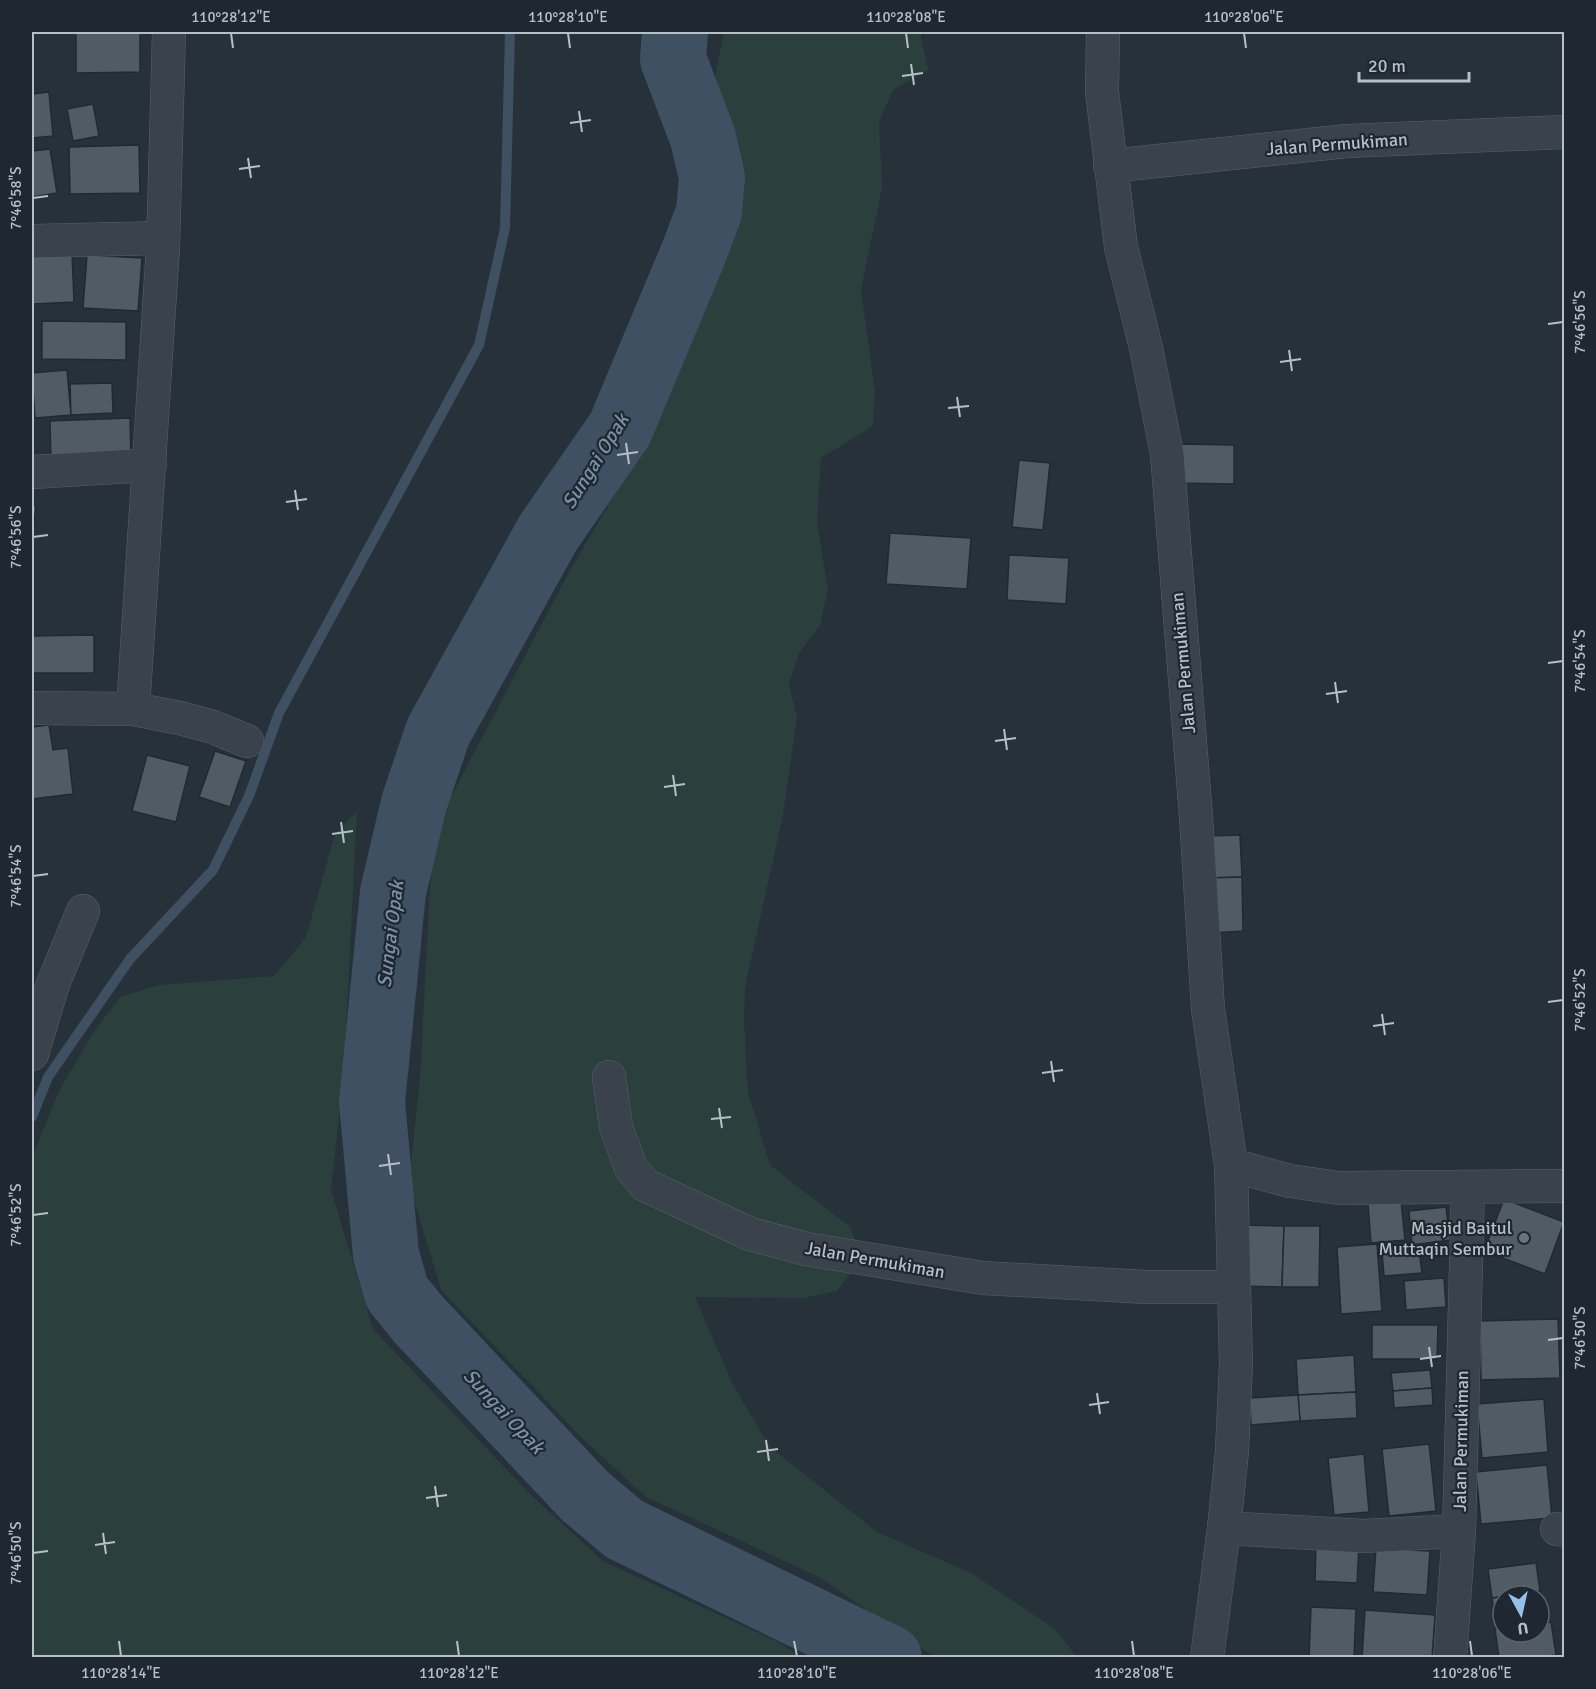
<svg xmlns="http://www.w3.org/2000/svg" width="1596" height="1689" font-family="Signika,sans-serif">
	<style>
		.green { fill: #2b3f3d }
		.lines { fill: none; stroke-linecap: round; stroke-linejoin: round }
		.stream { stroke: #3e5061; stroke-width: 10 }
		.river { stroke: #3e5061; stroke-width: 66 }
		.building { fill: #505c65; stroke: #212a32; stroke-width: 1.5 }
		.minor-casing { stroke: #586169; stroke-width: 34 }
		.minor { stroke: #3a434b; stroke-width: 33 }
		.ticks { fill: none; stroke: #b6bec6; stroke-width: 2 }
		.worship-dot { fill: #6b7280; stroke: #1f2830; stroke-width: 2 }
		.labels { text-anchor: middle; stroke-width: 4.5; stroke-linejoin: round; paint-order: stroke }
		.street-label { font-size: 18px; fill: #b6bec6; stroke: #1f2830 }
		.poi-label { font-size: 18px; fill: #b6bec6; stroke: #1f2830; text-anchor: end }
		.water-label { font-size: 20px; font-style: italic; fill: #7a91a6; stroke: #1f2830 }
		.neatline { fill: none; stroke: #b6bec6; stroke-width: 2 }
		.ticks-label { font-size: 15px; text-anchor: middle; fill: #b6bec6 }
	</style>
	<rect width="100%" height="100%" fill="#26313a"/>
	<!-- green -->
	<g class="green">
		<path d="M724,32H923L921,37L928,70L893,90L879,122L882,188L861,290L875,391L873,426L821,458L817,523L828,590L820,625L799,653L789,684L797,717L783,815L745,987L744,1020L748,1092L770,1165L850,1227L863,1258L837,1291L804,1298L695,1297L733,1385L770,1447L877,1532L971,1573L1055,1629L1077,1657H934L819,1577L646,1497L584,1440L441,1290L409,1183L420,1078L433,831L568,574L640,451Z"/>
		<path d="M357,811L344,1072L331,1190L373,1329L530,1494L603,1561L780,1643L801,1657H32V1157L59,1091L91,1036L120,997L159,985L274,976L306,937L335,834Z"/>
	</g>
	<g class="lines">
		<!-- stream -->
		<path class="stream" d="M32,1117L48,1077L130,959L213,870L249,796L279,713L479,345L505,228L510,32"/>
		<!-- river -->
		<path class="river" d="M675,32L673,59L703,138L712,177L709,212L694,252L620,429L548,533L438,732L414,803L393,892L372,1102L386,1255L397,1293L419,1320L585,1496L624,1529L889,1658"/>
	</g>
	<!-- building -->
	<g class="building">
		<path d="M76,32H140V72L76,73Z"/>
		<path d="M49,92L53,136L32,138V94Z"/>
		<path d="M93,104L99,136L73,141L67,109Z"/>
		<path d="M139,145L140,193L70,194L69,147Z"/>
		<path d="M50,149L57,193L32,197V151Z"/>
		<path d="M72,253L74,302L33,304L32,255Z"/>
		<path d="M87,255L142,258L138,311L83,308Z"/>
		<path d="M42,321L126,322V360L42,359Z"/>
		<path d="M67,370L71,415L35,418L32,373Z"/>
		<path d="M112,383L113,413L71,415L70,384Z"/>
		<path d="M130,418L131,460L51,463L50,421Z"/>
		<path d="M1180,444L1234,445V484L1180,483Z"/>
		<path d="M1019,460L1050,463L1043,530L1012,527Z"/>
		<path d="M32,506H36L32,542Z"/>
		<path d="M890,533L971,538L967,589L886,584Z"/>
		<path d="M1009,555L1069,558L1066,604L1007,600Z"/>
		<path d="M94,635V673H32V636Z"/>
		<path d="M49,725L53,750L68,748L73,794L32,799V727Z"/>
		<path d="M215,751L246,761L230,807L199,797Z"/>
		<path d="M147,755L190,766L176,822L132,811Z"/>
		<path d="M1240,835L1242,877L1209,878L1207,836Z"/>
		<path d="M1242,877L1243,931L1210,933L1209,878Z"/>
		<path d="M1504,1199L1564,1222L1545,1274L1484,1251Z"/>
		<path d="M1401,1201L1405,1240L1371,1243L1368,1204Z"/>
		<path d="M1446,1207L1450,1240L1412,1245L1409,1211Z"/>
		<path d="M1240,1225L1284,1226L1282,1287L1239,1286Z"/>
		<path d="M1284,1226H1320L1319,1287H1282Z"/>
		<path d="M1377,1244L1382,1311L1341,1314L1337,1247Z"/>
		<path d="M1419,1249L1422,1273L1384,1276L1382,1252Z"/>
		<path d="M1444,1278L1446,1307L1406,1310L1404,1281Z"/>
		<path d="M1558,1319L1560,1378L1481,1380L1480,1321Z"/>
		<path d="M1372,1325H1438L1437,1359H1372Z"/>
		<path d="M1354,1355L1356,1392L1298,1395L1296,1359Z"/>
		<path d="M1430,1370L1432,1388L1393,1391L1391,1373Z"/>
		<path d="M1432,1388L1433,1405L1394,1408L1393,1391Z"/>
		<path d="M1356,1392L1357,1418L1300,1421L1298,1395Z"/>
		<path d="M1298,1395L1300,1421L1251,1425L1250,1398Z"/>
		<path d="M1544,1399L1548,1452L1482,1458L1477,1404Z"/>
		<path d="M1429,1444L1436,1511L1389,1516L1382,1449Z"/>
		<path d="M1364,1454L1369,1512L1334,1515L1328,1458Z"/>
		<path d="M1547,1465L1552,1518L1481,1524L1476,1472Z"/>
		<path d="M1316,1544L1359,1546L1357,1583L1315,1581Z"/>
		<path d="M1376,1548L1430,1551L1427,1595L1373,1592Z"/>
		<path d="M1536,1563L1540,1591L1492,1598L1488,1569Z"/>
		<path d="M1540,1591L1544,1621H1539V1596H1507Z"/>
		<path d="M1503,1597V1626L1496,1627L1492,1598Z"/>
		<path d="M1311,1607L1356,1609L1354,1658H1309Z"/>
		<path d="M1365,1610L1435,1615L1432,1658H1362Z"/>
		<path d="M1551,1622L1556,1655L1537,1658H1499L1495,1629L1503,1628V1632H1539V1623Z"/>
	</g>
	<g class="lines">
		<defs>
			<g id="minor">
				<path d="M1103,32L1102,92L1121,247L1146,348L1167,454L1196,817L1208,1009L1231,1165L1236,1364L1232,1451L1224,1528L1207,1658"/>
				<path d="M1110,166L1347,141L1564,132"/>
				<path d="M32,241L163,238"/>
				<path d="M32,472L150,465"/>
				<path d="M32,708L133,709L180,718L213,727L247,741"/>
				<path d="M133,709L163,247L169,32"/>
				<path d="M32,1054L53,984L83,911"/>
				<path d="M609,1077L616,1127L631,1168L645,1185L750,1234L806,1249L983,1278L1146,1287H1233"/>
				<path d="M1231,1165L1290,1181L1339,1188L1564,1186"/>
				<path d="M1224,1528L1363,1536L1459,1531"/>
				<path d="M1557,1529L1564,1530"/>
				<path d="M1450,1658L1459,1531L1468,1188"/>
			</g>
		</defs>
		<!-- minor casing -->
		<use href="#minor" class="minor-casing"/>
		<!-- minor -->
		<use href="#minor" class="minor"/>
	</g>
	<!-- ticks -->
	<path class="ticks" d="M231,33L233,48M568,33L570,48M906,33L908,48M1244,33L1246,48M911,64L914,85M902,76L923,73M579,111L582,132M570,123L591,120M248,158L251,178M239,169L260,166M33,198L48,196M1548,324L1563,322M1289,350L1292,371M1280,362L1301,359M957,397L960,417M948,408L969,406M626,443L629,464M617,455L638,452M295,490L298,510M286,502L307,499M33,537L48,535M1548,663L1563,661M1335,682L1338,703M1326,694L1347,691M1004,729L1007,750M995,741L1016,738M673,775L676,796M664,787L685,784M341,822L344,843M332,834L353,831M33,876L48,874M1548,1002L1563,1000M1382,1014L1385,1035M1373,1026L1394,1023M1051,1061L1054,1082M1042,1073L1063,1070M719,1108L722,1128M711,1119L731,1117M388,1154L391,1175M379,1166L400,1163M33,1215L48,1213M1548,1340L1563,1338M1429,1347L1432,1367M1420,1359L1441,1356M1097,1393L1100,1414M1089,1405L1109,1402M766,1440L769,1461M757,1452L778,1449M435,1486L438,1507M426,1498L447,1495M103,1533L106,1554M95,1545L115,1542M33,1553L48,1551M119,1641L121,1656M457,1641L459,1656M794,1641L797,1656M1132,1641L1134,1656M1470,1641L1472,1656"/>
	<!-- markers -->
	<circle class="worship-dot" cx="1524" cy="1238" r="6"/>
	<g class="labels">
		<!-- street labels -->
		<g class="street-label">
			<text transform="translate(1337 144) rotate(-4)" y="6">Jalan Permukiman</text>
			<text transform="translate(1183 663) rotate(-95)" y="6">Jalan Permukiman</text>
			<text transform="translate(875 1260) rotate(10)" y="6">Jalan Permukiman</text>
			<text transform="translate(1461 1441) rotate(-89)" y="6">Jalan Permukiman</text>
		</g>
		<!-- poi labels -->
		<g class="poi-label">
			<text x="1512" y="1234">Masjid Baitul<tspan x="1512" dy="21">Muttaqin Sembur</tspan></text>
		</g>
		<!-- water labels -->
		<g class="water-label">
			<text transform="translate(595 461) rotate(-58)" y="7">Sungai Opak</text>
			<text transform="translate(390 934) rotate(-83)" y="7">Sungai Opak</text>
			<text transform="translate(504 1411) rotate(47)" y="7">Sungai Opak</text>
		</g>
	</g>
	<!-- border -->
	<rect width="1596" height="1689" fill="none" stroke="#1f2830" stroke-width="66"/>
	<!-- north arrow -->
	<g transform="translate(1521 1614) rotate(172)"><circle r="28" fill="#1f2830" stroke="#5b646c" stroke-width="1.5"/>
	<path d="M0-4.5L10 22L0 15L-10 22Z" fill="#95c0eb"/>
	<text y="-9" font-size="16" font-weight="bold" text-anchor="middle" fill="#b6bec6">U</text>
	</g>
	<!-- scale -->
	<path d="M1359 72v9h110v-9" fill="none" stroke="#b6bec6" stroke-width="3"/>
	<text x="1368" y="72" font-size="18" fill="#b6bec6" stroke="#1f2830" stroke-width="4.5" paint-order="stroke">20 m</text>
	<rect x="33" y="33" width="1530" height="1623" class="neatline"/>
	<g class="ticks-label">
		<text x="231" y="22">110°28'12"E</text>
		<text x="568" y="22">110°28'10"E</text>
		<text x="906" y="22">110°28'08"E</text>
		<text x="1244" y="22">110°28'06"E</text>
		<text transform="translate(16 198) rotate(-90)" y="5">7°46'58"S</text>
		<text transform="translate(1580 322) rotate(-90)" y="5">7°46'56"S</text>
		<text transform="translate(16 537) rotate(-90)" y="5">7°46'56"S</text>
		<text transform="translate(1580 661) rotate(-90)" y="5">7°46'54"S</text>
		<text transform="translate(16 876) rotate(-90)" y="5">7°46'54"S</text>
		<text transform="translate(1580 1000) rotate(-90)" y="5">7°46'52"S</text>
		<text transform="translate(16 1215) rotate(-90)" y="5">7°46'52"S</text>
		<text transform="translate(1580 1338) rotate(-90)" y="5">7°46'50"S</text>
		<text transform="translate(16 1553) rotate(-90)" y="5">7°46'50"S</text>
		<text x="121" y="1678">110°28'14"E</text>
		<text x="459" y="1678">110°28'12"E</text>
		<text x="797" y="1678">110°28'10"E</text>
		<text x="1134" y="1678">110°28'08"E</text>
		<text x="1472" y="1678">110°28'06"E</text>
	</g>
</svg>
